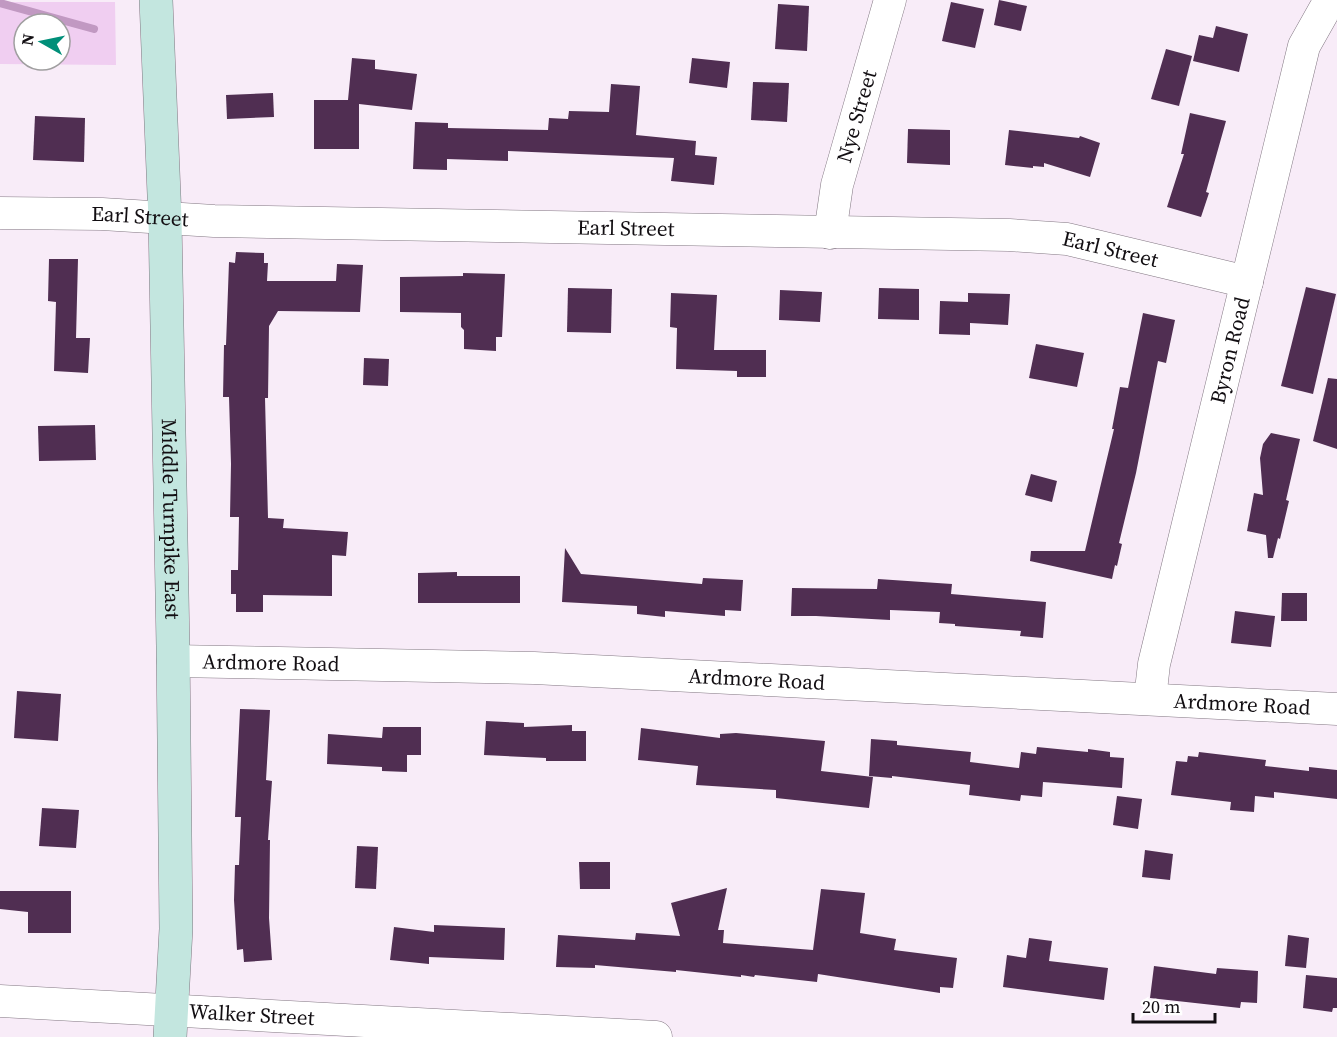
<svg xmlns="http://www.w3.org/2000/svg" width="1337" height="1037" font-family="'Source Serif 4',serif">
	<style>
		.green { fill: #f0cef1; fill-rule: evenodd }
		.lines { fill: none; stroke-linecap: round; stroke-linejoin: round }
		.stream { stroke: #c199c2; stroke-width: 8 }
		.building { fill: #502e52 }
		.street-casing { stroke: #837883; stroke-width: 33 }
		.secondary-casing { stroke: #837883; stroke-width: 34 }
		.street { stroke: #fff; stroke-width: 32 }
		.secondary { stroke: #c3e6df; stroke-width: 33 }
		.labels { text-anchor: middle; stroke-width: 6; stroke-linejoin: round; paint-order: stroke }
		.street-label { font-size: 21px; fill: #120e12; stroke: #fff }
	</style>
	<rect width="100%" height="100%" fill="#f8ecf8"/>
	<!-- green -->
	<path class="green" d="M0,2H115L116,65L0,64ZM24,24H60V60H24Z"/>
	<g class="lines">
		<!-- stream -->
		<path class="stream" d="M0,3L94,29"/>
	</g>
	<!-- building -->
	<g class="building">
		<path d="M999,0L1027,6L1021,31L994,25Z"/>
		<path d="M951,2L984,9L975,48L942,41Z"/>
		<path d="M778,4L809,6L807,51L775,49Z"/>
		<path d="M1216,26L1248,34L1239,72L1193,61L1199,35L1213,38Z"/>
		<path d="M1166,49L1192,56L1179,106L1151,99Z"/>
		<path d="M352,58L375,60V69L417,74L412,110L359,104V149H314V100H348Z"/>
		<path d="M692,58L730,62L727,88L689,83Z"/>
		<path d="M753,82L789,83L787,122L751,120Z"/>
		<path d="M611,84L640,86L636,135L696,141L695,155L717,157L714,185L671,181L674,158L508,151V161L447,159V170L413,169L415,122L448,123V128L548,130L549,118L568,119L569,111L609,112Z"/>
		<path d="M273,93L274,117L227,119L226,95Z"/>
		<path d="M1190,113L1226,121L1206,192L1209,193L1201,217L1167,207L1184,154H1181Z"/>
		<path d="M35,116L85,118L84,162L33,160Z"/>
		<path d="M908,129L950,130V165L907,163Z"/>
		<path d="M1009,130L1079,138L1080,136L1100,143L1090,177L1044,163V167L1033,166V168L1005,165Z"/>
		<path d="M236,252L264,253V263H268L267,281H336L337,264L363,265L360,312L278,311L269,326L268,398H265L268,518L284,519L283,528L348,532L346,556L332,555V596L263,595V612H236V594H231V570H238L239,517H230L231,464L229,397H223L224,345H226L229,262L235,263Z"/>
		<path d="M49,259H78L76,338H90L88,373L54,371L56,302L48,301Z"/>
		<path d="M463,273L505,274L502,337H496V351L464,349V330L461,327V313L400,312V277L463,276Z"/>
		<path d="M1306,287L1336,294L1313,394L1281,386Z"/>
		<path d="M568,288L612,289L611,333L567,332Z"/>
		<path d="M879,288L919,289V320L878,319Z"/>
		<path d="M780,290L822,292L820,322L779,320Z"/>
		<path d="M671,293L717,295L714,350H766V377H737V371L676,369L677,328L670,327Z"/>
		<path d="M968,293L1010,294L1008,325L970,323V335L939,334L940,301L968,302Z"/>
		<path d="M1143,313L1175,320L1166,363L1158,361L1136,473L1119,543L1122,544L1117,566L1115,565L1112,579L1030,561L1031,551H1085L1114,429H1112L1120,387L1128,388Z"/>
		<path d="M1036,344L1084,353L1077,387L1029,378Z"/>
		<path d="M364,358L389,359L388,386L363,385Z"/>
		<path d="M1328,378L1337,379V449L1313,441Z"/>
		<path d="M95,425L96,460L39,461L38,426Z"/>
		<path d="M1271,433L1300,439L1286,500L1289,501L1280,539L1278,538L1273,558H1268L1266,535L1247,531L1254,493L1263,495L1260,458L1263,444Z"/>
		<path d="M1031,474L1057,481L1052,502L1025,495Z"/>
		<path d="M565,548L581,574L702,584L703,578L743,580L741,611L725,610V616L665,611V617L637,614V606L562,602Z"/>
		<path d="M457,572V576H520V603H418V573Z"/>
		<path d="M878,579L952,584L951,594L1046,602L1043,638L1020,636L1021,631L955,626V624L939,623L940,612L890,610V620L816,616H791L792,588L877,589Z"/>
		<path d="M1282,593H1307V621H1281Z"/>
		<path d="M1235,611L1275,616L1271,647L1231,643Z"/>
		<path d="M17,691L61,694L58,741L14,738Z"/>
		<path d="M240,709L270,710L266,780L272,781L268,840H270L269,918L272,960L244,962L243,949L237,950L234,900L235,865H239L241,817H235Z"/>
		<path d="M486,721L524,723V727L572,725V731H586V761H546V758L484,755Z"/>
		<path d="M383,727H421V755H407V772L382,771V767L327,764L328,734L382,738Z"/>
		<path d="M641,728L720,738V734L736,733L825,741L821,771L873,777L869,808L776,798V790L696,785L698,766L638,760Z"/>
		<path d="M871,739L897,741V745L971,752L970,762L1019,768L1021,752L1036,754L1037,747L1088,752V749L1110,752V757L1124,758L1122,788L1043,782L1042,797L1021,795L1020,801L969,795L970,785L892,776V778L869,776Z"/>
		<path d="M1199,752L1266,760L1265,766L1309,771V767L1337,770V799L1274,792V798L1255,796L1254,812L1230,810L1231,802L1171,795L1176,761L1187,762L1188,756L1198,757Z"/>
		<path d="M1117,796L1142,799L1138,829L1113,825Z"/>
		<path d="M42,808L79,810L76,848L39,846Z"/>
		<path d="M357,846L378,847L376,889L355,888Z"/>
		<path d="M1145,850L1173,854L1170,880L1142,877Z"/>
		<path d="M579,862H610V889H580Z"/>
		<path d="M727,888L718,930H724L723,943L813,950L821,889L865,893L860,933L896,939L894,950L957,958L953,988L940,987V993L818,974L817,982L755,975L754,977L741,975V977L676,970V972L595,965V968L556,967L558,935L635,940L636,933L680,936L671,903Z"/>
		<path d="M0,891H71V933H28V912L0,909Z"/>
		<path d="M434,925L505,928L504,960L429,957V964L390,960L394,927L434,932Z"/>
		<path d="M1288,935L1309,938L1306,968L1285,966Z"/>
		<path d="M1029,938L1052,941L1049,961L1108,968L1104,1000L1003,987L1007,955L1026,958Z"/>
		<path d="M1154,966L1216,974L1217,968L1258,971L1257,1003L1241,1002L1240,1008L1150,998Z"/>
		<path d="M1306,975L1337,978V1008H1333L1332,1012L1303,1008Z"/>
	</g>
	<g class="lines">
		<defs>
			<g id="street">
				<path id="s1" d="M0,213L102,214L214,221L1009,235L1067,239L1247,282"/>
				<path id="s2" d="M830,233L837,185L890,0"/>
				<path id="s3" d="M173,661L534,668L1337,709"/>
				<path id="s4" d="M1150,699L1154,664L1304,46L1326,7L1337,2"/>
				<path id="s5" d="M0,1001L656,1037"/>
			</g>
			<g id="secondary">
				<path id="s6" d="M156,0L165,219L173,646L176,929L170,1037"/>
			</g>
		</defs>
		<!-- street casing -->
		<use href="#street" class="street-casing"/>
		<!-- secondary casing -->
		<use href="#secondary" class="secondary-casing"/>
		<!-- street -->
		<use href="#street" class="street"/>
		<!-- secondary -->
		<use href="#secondary" class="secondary"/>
	</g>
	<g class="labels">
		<!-- street labels -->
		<g class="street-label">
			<text dy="7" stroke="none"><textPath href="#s2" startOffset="120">Nye Street</textPath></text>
			<text dy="7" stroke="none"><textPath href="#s1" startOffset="140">Earl Street</textPath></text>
			<text dy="7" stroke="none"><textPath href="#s1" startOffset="626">Earl Street</textPath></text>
			<text dy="7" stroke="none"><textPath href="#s1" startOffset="1112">Earl Street</textPath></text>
			<text dy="7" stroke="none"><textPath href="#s4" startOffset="358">Byron Road</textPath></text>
			<text dy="7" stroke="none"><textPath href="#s6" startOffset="519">Middle Turnpike East</textPath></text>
			<text dy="7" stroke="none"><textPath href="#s3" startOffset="98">Ardmore Road</textPath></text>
			<text dy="7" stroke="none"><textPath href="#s3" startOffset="584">Ardmore Road</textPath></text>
			<text dy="7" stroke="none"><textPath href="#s3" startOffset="1070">Ardmore Road</textPath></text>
			<text dy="7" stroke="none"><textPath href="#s5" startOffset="252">Walker Street</textPath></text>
		</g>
	</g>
	<!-- north arrow -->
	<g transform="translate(42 42) rotate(279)"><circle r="28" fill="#ffffff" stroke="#a09fa0" stroke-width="1.5"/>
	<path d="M0-4.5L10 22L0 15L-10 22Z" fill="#008f79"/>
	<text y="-9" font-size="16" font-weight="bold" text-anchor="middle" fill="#120e12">N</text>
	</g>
	<!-- scale -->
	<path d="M1133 1013v9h82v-9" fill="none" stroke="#120e12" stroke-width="3"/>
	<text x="1142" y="1013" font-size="18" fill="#120e12" stroke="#ffffff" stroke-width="4.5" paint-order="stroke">20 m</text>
</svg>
